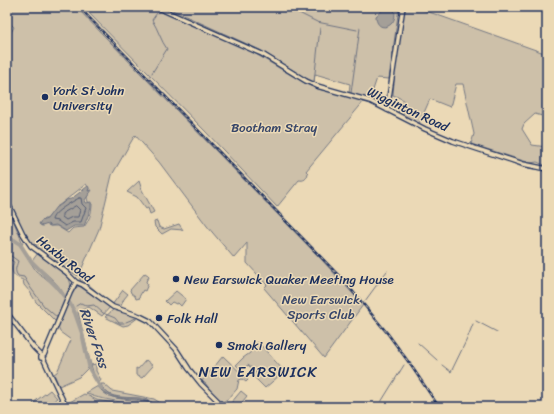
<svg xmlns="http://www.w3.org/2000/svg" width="554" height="414" font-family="Sriracha,sans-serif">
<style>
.green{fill:#cdc0a9;stroke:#747884;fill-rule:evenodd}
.water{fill:#a49f98;stroke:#6d7281}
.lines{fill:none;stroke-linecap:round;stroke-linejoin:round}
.shore{stroke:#525c75;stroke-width:1}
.stream{stroke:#6d7281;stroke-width:1}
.river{stroke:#a49f98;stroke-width:4}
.secondary-casing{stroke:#1b2f5e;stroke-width:6}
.secondary{stroke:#ebd9b6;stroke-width:3.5}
.rail-casing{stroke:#1b2f5e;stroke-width:2.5}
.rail{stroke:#ebd9b6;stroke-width:1;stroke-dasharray:3;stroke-linecap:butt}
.poi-dot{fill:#1b2f5e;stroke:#ebd9b6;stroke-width:1.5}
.labels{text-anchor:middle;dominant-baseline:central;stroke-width:3;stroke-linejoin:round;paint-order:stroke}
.poi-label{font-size:13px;fill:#1b2f5e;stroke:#ebd9b6;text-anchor:start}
.street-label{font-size:13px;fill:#1b2f5e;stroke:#ebd9b6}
.park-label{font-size:13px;fill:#364569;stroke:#ebd9b6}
.water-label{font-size:14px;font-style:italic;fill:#36456a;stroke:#ebd9b6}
.quarter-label{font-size:15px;letter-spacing:1px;fill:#1b2f5e;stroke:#ebd9b6}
</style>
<rect width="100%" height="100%" fill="#ebd9b6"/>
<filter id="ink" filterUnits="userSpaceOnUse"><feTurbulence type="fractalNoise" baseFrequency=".025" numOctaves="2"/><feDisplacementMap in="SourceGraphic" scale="8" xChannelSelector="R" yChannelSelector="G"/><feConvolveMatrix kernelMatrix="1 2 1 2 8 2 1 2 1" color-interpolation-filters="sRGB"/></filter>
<g filter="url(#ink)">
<path class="green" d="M7,7H76L321,259L363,305L324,358L264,288L267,285L247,263V243L234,258L207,226L159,162L135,135L112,175L99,229L82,268L80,277L112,305L123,290L128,294L124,299L120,308C105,302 92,291 80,280V277L69,271L37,248L36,244L33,245L23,230L7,196V40L14,27L7,21ZM86,184L89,188L87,198L88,202L92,204C92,213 89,220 84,227L73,228L68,233L57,226H50L45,224L42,226L39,224L44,219H47L57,207Z
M83,7H152L249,50L306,84L315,88L364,101L306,171L308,173C307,179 304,181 299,180L277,207L205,131Z
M166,7H399L389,79L377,78L370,99L349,93L350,84L315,74L314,83L260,50Z
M404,7H415L547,54V89H545L542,116L535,114L524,124L522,129L532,145L547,147V166L537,162L530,163L471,144L474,134L463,84H456L450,107L430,99L419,124L398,113L404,100L393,95L395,68Z
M139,181L142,190L154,212L150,214L148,208L146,209L137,197L127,192Z
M7,205L23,244H22L16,240L7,241Z
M157,221L159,227L164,229L179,224L183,230L171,229L162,234L155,227L154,222Z
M14,241L19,244L36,271L53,284L65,299L56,322L36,302L30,292L24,285L23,280C14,277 9,272 14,262L7,258V244Z
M38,253L69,278L71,285L65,298C63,286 41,270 32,261Z
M145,273L148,275L149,278L147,279L146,282L148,284L145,291L143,290L139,297L140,298L136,299L135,296L131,293L130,290Z
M79,286L110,307L102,316L89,307L78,312L91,365L96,364V371L101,380L99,383L94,375L91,365L79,377L59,386L54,374L57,372L71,340L60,332L58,327L74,289Z
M176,291L186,299L181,306L178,303L176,304L172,302L169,305L165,301Z
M114,309L139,317L128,325L123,326L105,317Z
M258,342L283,370L280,375L265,388L253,376L256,372L248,365L242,370L236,365L243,358L250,353Z
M223,356L248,380L246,382L242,379L239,380L237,389L229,398L223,402H221L211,392L206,384L202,381L208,372H210Z
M146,360L153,366L142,378L136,375V368L138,369Z
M101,384H104L112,391L154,399L159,402L163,407H156C145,389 107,407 101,384Z
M98,386C110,405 135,396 153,404L155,407C142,407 132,404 120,402C108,399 97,399 86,393Z
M50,390L57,398L46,407H36L33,403Z
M241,391L247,396L238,407H228L227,406L228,404L231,403Z
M84,394L97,400L137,407H69L68,403Z"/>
<path class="water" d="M386,7L394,9C400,27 376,35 376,16Z
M88,186L89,188L88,191L92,190L85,200L86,203L91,202V208L84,226H74L66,231L56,225L50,226L48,224L42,226L39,224L41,221L47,219L56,207L62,204L66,200L71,199Z
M100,385C103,388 105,391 109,394C123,403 146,391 156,407C153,405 150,402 146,401C129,396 110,404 98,386Z"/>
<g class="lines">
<path class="shore" d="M79,198H81L82,204L86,208L81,222H73L65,226L58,221L52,220C53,212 72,202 79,198Z
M76,206L80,210L78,217H72L66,220L62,217V214Z"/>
<path class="stream" d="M287,7L317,22L357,30
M152,73L167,49C161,41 158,29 152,20L157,13
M149,76H150
M314,82L320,28
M351,93L360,28
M432,130L443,135
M510,162L522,167L545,171
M7,253L18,261C16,268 14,270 18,276L24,277L30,287L44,306L58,318
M365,301L387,271
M76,306L81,303L87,306L94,305L103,313L115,318L119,323H124
M476,321L497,332
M126,322L136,318
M418,343L437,360
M442,365L451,372L467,339L473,324
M341,403L350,407H361
M378,407L404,365"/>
<path class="river" d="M7,241L14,240L20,244L31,261L57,287L70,304L75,313L82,333L90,370L101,388"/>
<g class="secondary-casing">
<path id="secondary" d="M156,7L262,54L306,81L317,86L370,101L425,129L453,141L523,164L547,169
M387,110L403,7
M7,201L23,234L31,246L66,272L76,282L83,285L113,307L140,316L150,321L176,349L189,369L201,384L224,407
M7,313L34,348L41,355V358H43L66,407
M44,355L70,293L76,282"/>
</g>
<use href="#secondary" class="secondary"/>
<g class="rail-casing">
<path id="rail" d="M79,7L345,282L388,334L410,364L439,407"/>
</g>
<use href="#rail" class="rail"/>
</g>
</g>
<g class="poi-dot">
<circle cx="45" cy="97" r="4"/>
<circle cx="176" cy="279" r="4"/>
<circle cx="159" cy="318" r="4"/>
<circle cx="219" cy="345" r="4"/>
</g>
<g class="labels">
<g class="poi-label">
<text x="53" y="90">York St John<tspan x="53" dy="15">University</tspan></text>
<text x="184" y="279">New Earswick Quaker Meeting House</text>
<text x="167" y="318">Folk Hall</text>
<text x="227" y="345">Smoki Gallery</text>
</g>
<g class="street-label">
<text transform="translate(408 109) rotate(25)">Wigginton Road</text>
<text transform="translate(65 259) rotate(38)">Haxby Road</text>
</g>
<g class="park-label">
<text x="274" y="127">Bootham Stray</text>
<text x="321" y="299">New Earswick<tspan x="321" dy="15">Sports Club</tspan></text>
</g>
<g class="water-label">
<text transform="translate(94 338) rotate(71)">River Foss</text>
</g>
<g class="quarter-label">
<text x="258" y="372">NEW EARSWICK</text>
</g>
</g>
<rect width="554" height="414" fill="none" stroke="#ebd9b6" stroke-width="24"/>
<rect x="12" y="12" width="530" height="390" fill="none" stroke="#1b2f5e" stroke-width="1.5" filter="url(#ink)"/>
</svg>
